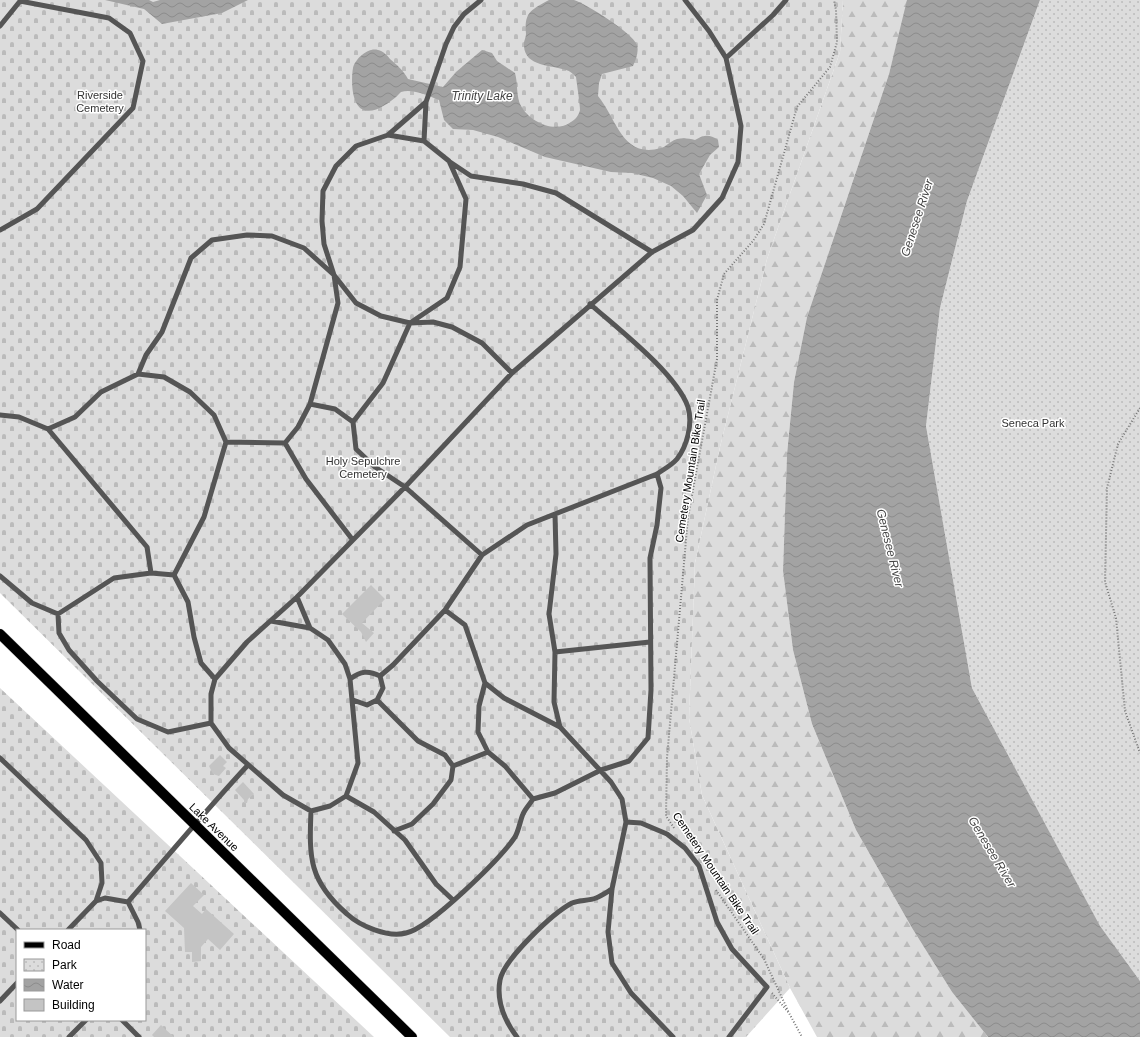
<svg xmlns="http://www.w3.org/2000/svg" width="1140" height="1037" font-family="Arial,sans-serif">
<style>
.forest{fill:url(#forest-firs)}
.cemetery{fill:url(#cemetery-stones);fill-rule:evenodd}
.park{fill:url(#park-dots)}
.water{fill:url(#water-waves)}
.building{fill:#c4c4c4}
.lines{fill:none;stroke-linecap:round;stroke-linejoin:round}
.primary-casing{stroke:#dbdbdb;stroke-width:11}
.path{stroke:#777;stroke-width:2;stroke-dasharray:1 2;stroke-linecap:butt}
.service{stroke:#555;stroke-width:5}
.primary{stroke:#000;stroke-width:10}
.labels{text-anchor:middle;dominant-baseline:central;stroke-width:3;stroke-linejoin:round;paint-order:stroke}
.park-label{font-size:11px;fill:#333;stroke:#fff}
.street-label{font-size:11px;fill:#000;stroke:#fff}
.water-label{font-size:12px;font-style:italic;fill:#444;stroke:#fff}
</style>
<defs>
<pattern id="forest-firs" width="22" height="20" patternUnits="userSpaceOnUse"><rect width="22" height="20" fill="#dcdcdc"/><path d="M5 1l3.5 6h-7zM16 11l3.5 6h-7z" fill="#bbb"/></pattern>
<pattern id="cemetery-stones" width="16" height="16" patternUnits="userSpaceOnUse"><rect width="16" height="16" fill="#dcdcdc"/><path d="M2 7V4a2 2 0 0 1 4 0v3zM10 15v-3a2 2 0 0 1 4 0v3z" fill="#bbb"/></pattern>
<pattern id="park-dots" width="8" height="8" patternUnits="userSpaceOnUse"><rect width="8" height="8" fill="#dcdcdc"/><path d="M2 2h.1M6 6h.1" fill="none" stroke="#bbb" stroke-width="1.8" stroke-linecap="round"/></pattern>
<pattern id="water-waves" width="16" height="10" patternUnits="userSpaceOnUse"><rect width="16" height="10" fill="#a3a3a3"/><path d="M0 5q4-4 8 0t8 0" fill="none" stroke="#8b8b8b"/></pattern>
</defs>
<rect width="100%" height="100%" fill="#fff"/>
<path class="forest" d="M843,0H908L889,74L807,317L794,382L787,454L783,571L793,650L812,724L856,830L912,928L952,992L988,1037H817L790,988L702,795L689,718L695,563L720,447L767,259L840,52Z"/>
<path class="cemetery" d="M0,0H843L840,52L767,259L720,447L695,563L689,718L702,795L790,988L746,1037H450L0,593Z
M0,688L374,1037H0ZM17,930H145V1020H17Z"/>
<path class="park" d="M1040,0H1140V981L1100,927L972,688L926,426L940,308L967,201Z"/>
<path class="water" d="M105,0H149L153,2L160,0H248L222,13L162,24L144,9Z
M549,0C557,0 567,0 574,0C586,4 633,33 637,45C639,52 636,59 633,66L602,74L599,83L598,96C617,119 622,159 661,148C665,147 667,144 671,142C678,137 687,138 695,140C704,135 709,134 718,140L719,147L710,155L699,174L707,195L697,213L683,196L671,186L653,178L632,173L611,172L545,157L498,137L473,130L453,129L444,120L439,100C429,96 412,88 401,92C400,93 397,96 396,97C389,103 374,114 364,110C351,106 351,79 353,68C355,59 368,47 378,50C383,51 387,55 390,59C397,65 403,70 408,79L443,87L456,72L482,50L492,53L497,61L515,73C518,83 516,97 521,106C530,122 555,134 571,122C575,120 579,115 580,110C580,104 577,85 576,77C573,74 570,71 566,70C552,65 525,67 524,46C523,42 526,38 526,34C524,12 531,10 549,0Z
M907,0H1040L967,201L940,308L926,426L972,688L1100,926L1140,981V1037H988L952,992L912,928L856,830L812,724L793,650L783,571L787,454L794,382L807,317L889,74Z"/>
<path class="building" d="M371,585L385,599L362,623L374,633L366,642L361,632L342,614Z
M220,755L227,762L223,766L226,768L219,776L213,774L209,766Z
M243,782L254,794L248,799L247,803H244V800L235,790Z
M191,883L204,895L193,906L202,914L206,909L234,934L220,950L208,939L201,947V961L192,962V952H185L184,928L165,911Z
M161,1025L164,1028L174,1037H154L152,1035Z"/>
<g class="lines">
<g class="primary-casing">
<path id="primary" d="M0,634L412,1037"/>
</g>
<path class="path" d="M1140,408L1118,444L1107,488L1105,582L1116,618L1125,711L1140,753
M674,828L666,816L667,758L688,517L717,359V300L724,274L753,241L764,224L797,107L830,67L837,42L836,10L834,0
M716,890L764,959L789,1013
M772,993L789,1013L802,1037"/>
<path class="service" d="M0,26L21,0
M726,58L773,15L786,0
M388,135L426,102
M424,141L426,102L446,44L454,27L464,14L481,0
M450,162L471,176L523,184L556,193L652,252
M0,230L37,209L133,108L143,61L130,33L109,18L20,1
M138,374L146,355L162,332L191,258L212,240L247,235L272,236L304,248L334,275L356,303L381,316L410,323L433,322L452,327L482,343L512,373
M310,404L335,409L353,422
M0,415L19,417L48,429L75,417L101,392L138,374L164,377L190,392L214,415L226,442L285,443L298,427L310,404L338,303L334,275L324,244L322,221L323,191L336,166L356,146L388,135L424,141L449,161L466,199L460,267L447,298L410,323L383,383L353,422L356,449L375,467L405,487L482,555
M48,429L147,547L151,573
M285,443L306,479L352,539
M555,514L556,554L549,614L555,652L554,702L560,727L611,782L622,799L626,822L612,889L608,932L612,963L631,993L673,1037
M174,575L204,517L226,442
M0,576L32,603L58,614L114,578L151,573L174,575L188,602L194,637L201,663L215,679
M445,610L465,625L485,683L479,706L478,732L488,752L505,766L533,799
M58,614L59,633L69,650L97,681L137,719L168,732L211,723
M271,621L310,628L328,640L345,664L350,679L358,763L346,796L330,806L311,811L283,795L229,748L211,723V694L215,679L247,642L297,597
M310,628L297,597L405,487L512,373L652,252L693,230L722,198L738,162L741,126L726,58L709,31L685,0
M555,652L650,642
M380,676L393,665L445,610L482,555L527,525L657,474C664,469 672,465 677,459C687,446 693,424 688,407C676,373 617,328 590,304
M350,679C361,671 368,670 380,676L383,688L377,700L367,705L353,700
M485,683L504,698L560,727
M377,700L418,741L445,755L453,766L451,780L433,804L412,824L394,831
M0,758L86,840L101,863L102,883L96,901L68,930
M453,766L488,752
M346,796L374,812L405,840L436,884L453,900
M311,811C309,858 309,881 347,914C360,926 388,938 406,933C430,928 500,859 515,837C519,830 520,821 523,814C525,809 530,804 533,799L555,793L601,770L629,761L648,738L651,690L650,558L657,525L661,488L657,474
M626,822L641,823L667,834L685,848L699,866L717,922L732,949L767,987L729,1037
M96,901L105,898L128,902L138,922L140,930
M128,902C168,856 207,809 248,765
M0,913L18,930
M0,1001L17,983
M122,1020L139,1037
M69,1037L86,1020
M517,1037C504,1020 496,1002 500,980C504,959 553,913 572,903C579,900 589,901 596,898C601,896 607,892 612,889"/>
<use href="#primary" class="primary"/>
</g>
<g class="labels">
<g class="park-label">
<text x="100" y="95">Riverside<tspan x="100" dy="13">Cemetery</tspan></text>
<text x="1033" y="423">Seneca Park</text>
<text x="363" y="461">Holy Sepulchre<tspan x="363" dy="13">Cemetery</tspan></text>
</g>
<g class="street-label">
<text transform="translate(690 471) rotate(-81)">Cemetery Mountain Bike Trail</text>
<text transform="translate(214 827) rotate(44)">Lake Avenue</text>
<text transform="translate(716 873) rotate(56)">Cemetery Mountain Bike Trail</text>
</g>
<g class="water-label">
<text x="482" y="96">Trinity Lake</text>
<text transform="translate(917 218) rotate(-72)">Genesee River</text>
<text transform="translate(890 548) rotate(76)">Genesee River</text>
<text transform="translate(992 852) rotate(59)">Genesee River</text>
</g>
</g>
<rect x="16" y="929" width="130" height="92" fill="#ffffff" stroke="#999999"/>
<rect x="24" y="942" width="20" height="6" fill="#000000" stroke="#999999"/>
<text x="52" y="949" font-size="12" fill="#000000">Road</text>
<rect x="24" y="959" width="20" height="12" fill="url(#park-dots)" stroke="#999999"/>
<text x="52" y="969" font-size="12" fill="#000000">Park</text>
<rect x="24" y="979" width="20" height="12" fill="url(#water-waves)" stroke="#999999"/>
<text x="52" y="989" font-size="12" fill="#000000">Water</text>
<rect x="24" y="999" width="20" height="12" fill="#c4c4c4" stroke="#999999"/>
<text x="52" y="1009" font-size="12" fill="#000000">Building</text>
</svg>
